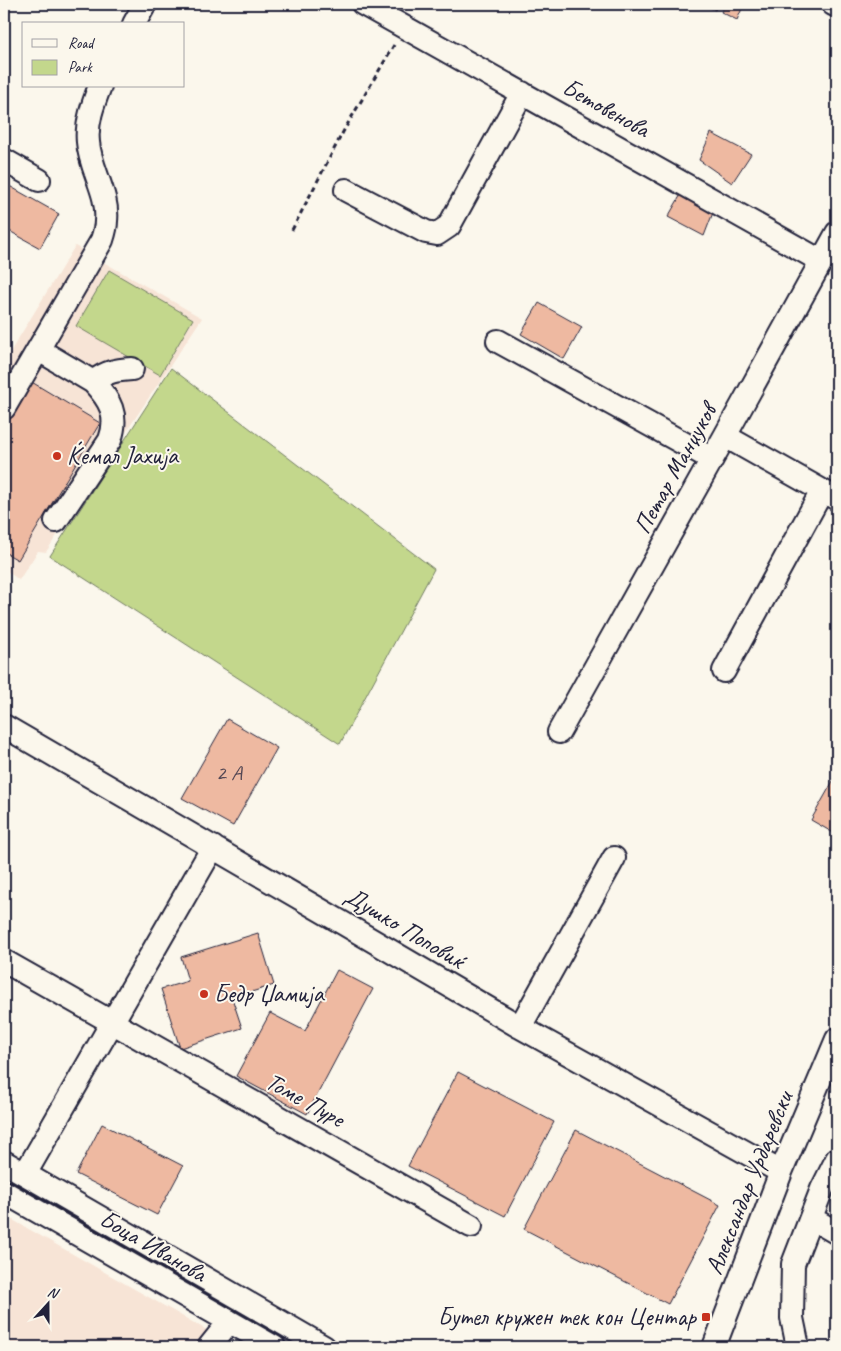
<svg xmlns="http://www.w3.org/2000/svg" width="841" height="1351" font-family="Caveat,sans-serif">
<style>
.built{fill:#f7e4d6}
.green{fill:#c3d78c;stroke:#727c64}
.building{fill:#eeb9a1;stroke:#22223b}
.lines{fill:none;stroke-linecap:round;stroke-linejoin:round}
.minor-casing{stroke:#22223b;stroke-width:26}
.path{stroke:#22223b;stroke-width:3;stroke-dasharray:5 4;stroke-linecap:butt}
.minor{stroke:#fbf7ec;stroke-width:22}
.poi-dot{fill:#c8321e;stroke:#fbf7ec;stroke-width:2}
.labels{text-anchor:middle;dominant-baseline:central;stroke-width:4;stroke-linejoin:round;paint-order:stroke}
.number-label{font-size:22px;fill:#554854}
.street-label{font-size:25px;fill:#22223b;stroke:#fbf7ec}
.poi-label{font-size:25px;fill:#22223b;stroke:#fbf7ec;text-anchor:start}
</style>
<rect width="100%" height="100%" fill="#fbf7ec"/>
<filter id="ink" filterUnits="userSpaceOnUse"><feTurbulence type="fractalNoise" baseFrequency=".02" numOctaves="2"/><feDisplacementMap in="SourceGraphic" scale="10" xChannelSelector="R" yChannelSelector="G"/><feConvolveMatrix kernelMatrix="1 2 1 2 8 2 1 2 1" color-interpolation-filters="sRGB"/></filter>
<g filter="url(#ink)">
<path class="built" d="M75,246L202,318L46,552L38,551L19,580L4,569V362Z
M4,1215L233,1345L238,1347H4Z"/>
<path class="green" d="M109,270L193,319L160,375L76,326Z
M171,368L434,569L340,744L50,556Z"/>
<path class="building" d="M704,4H719L715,10Z
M725,4H744L737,20L721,12Z
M711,133L751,154L732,183L699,160Z
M4,183L59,214L40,248L4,228Z
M683,191L714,210L704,236L668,217Z
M539,303L582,327L564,359L521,334Z
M30,381L100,423L18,560L4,552V425Z
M227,719L277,748L233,826L182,798Z
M837,774V835L811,820Z
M258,933L274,985L232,998L242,1028L180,1048L161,989L188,981L181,957Z
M337,970L373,989L307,1114L236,1076L270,1013L305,1031Z
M458,1072L554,1122L505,1216L408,1166Z
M102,1124L183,1166L157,1215L76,1174Z
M576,1130L720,1205L668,1304L524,1229Z"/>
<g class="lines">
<g class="minor-casing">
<path id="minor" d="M363,4L821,261
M833,4L837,6
M134,24L145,4
M4,160L39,180
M346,190L426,232L437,234L449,226L522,93
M498,341L712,459
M39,350L93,382C107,371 116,370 132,369
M4,408L102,240C104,234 106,227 106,221C109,194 90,169 88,142C86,123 93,104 100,86
M725,436L837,499
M56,521L110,440C119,415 110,400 93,382
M724,671L822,491
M4,726L341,922L520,1027L781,1172
M559,732L725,436L837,233
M4,961L471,1226
M520,1027L614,858
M4,1162L324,1347
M25,1174L213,847
M4,1192L274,1347
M811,1218L837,1233
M209,1347L229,1322
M714,1347L781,1172L837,1039
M798,1347L792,1318L793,1264L822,1189L837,1159"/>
</g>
<path class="path" d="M292,230L343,132L394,45"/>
<use href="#minor" class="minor"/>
</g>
</g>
<g class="poi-dot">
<circle cx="57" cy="456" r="5"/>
<circle cx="204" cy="994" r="5"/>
<rect x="701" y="1312" width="10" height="10" rx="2.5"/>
</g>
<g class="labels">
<g class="number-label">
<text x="229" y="773">2 А</text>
</g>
<g class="street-label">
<text transform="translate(606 108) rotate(29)">Бетовенова</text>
<text transform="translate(675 469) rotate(-61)">Петар Манџуков</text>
<text transform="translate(405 928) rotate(31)">Душко Поповиќ</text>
<text transform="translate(305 1100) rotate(29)">Томе Пуре</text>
<text transform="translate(749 1183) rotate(-68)">Александар Урдаревски</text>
<text transform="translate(153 1246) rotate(30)">Боца Иванова</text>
</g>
<g class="poi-label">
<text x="67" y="456">Ќемал Јахија</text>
<text x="214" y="994">Бедр Џамија</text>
<text x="696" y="1317" text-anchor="end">Бутел кружен тек кон Центар</text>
</g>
</g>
<rect width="841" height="1351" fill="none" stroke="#fbf7ec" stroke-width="20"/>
<rect x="10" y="10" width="821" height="1331" fill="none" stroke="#22223b" stroke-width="2" filter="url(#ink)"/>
<rect x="22" y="22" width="162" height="65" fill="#fbf7ec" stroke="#a4a2a5"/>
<rect x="32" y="39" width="25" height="8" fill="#fbf7ec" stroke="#a4a2a5"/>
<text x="68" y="48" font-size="15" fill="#22223b">Road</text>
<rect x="32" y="60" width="25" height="15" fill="#c3d78c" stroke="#a4a2a5"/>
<text x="68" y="72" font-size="15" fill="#22223b">Park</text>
<g transform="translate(48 1304) rotate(21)" stroke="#fbf7ec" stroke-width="4" paint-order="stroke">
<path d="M0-4L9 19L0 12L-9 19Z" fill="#22223b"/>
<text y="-8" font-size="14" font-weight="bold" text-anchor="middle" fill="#22223b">N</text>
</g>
</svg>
